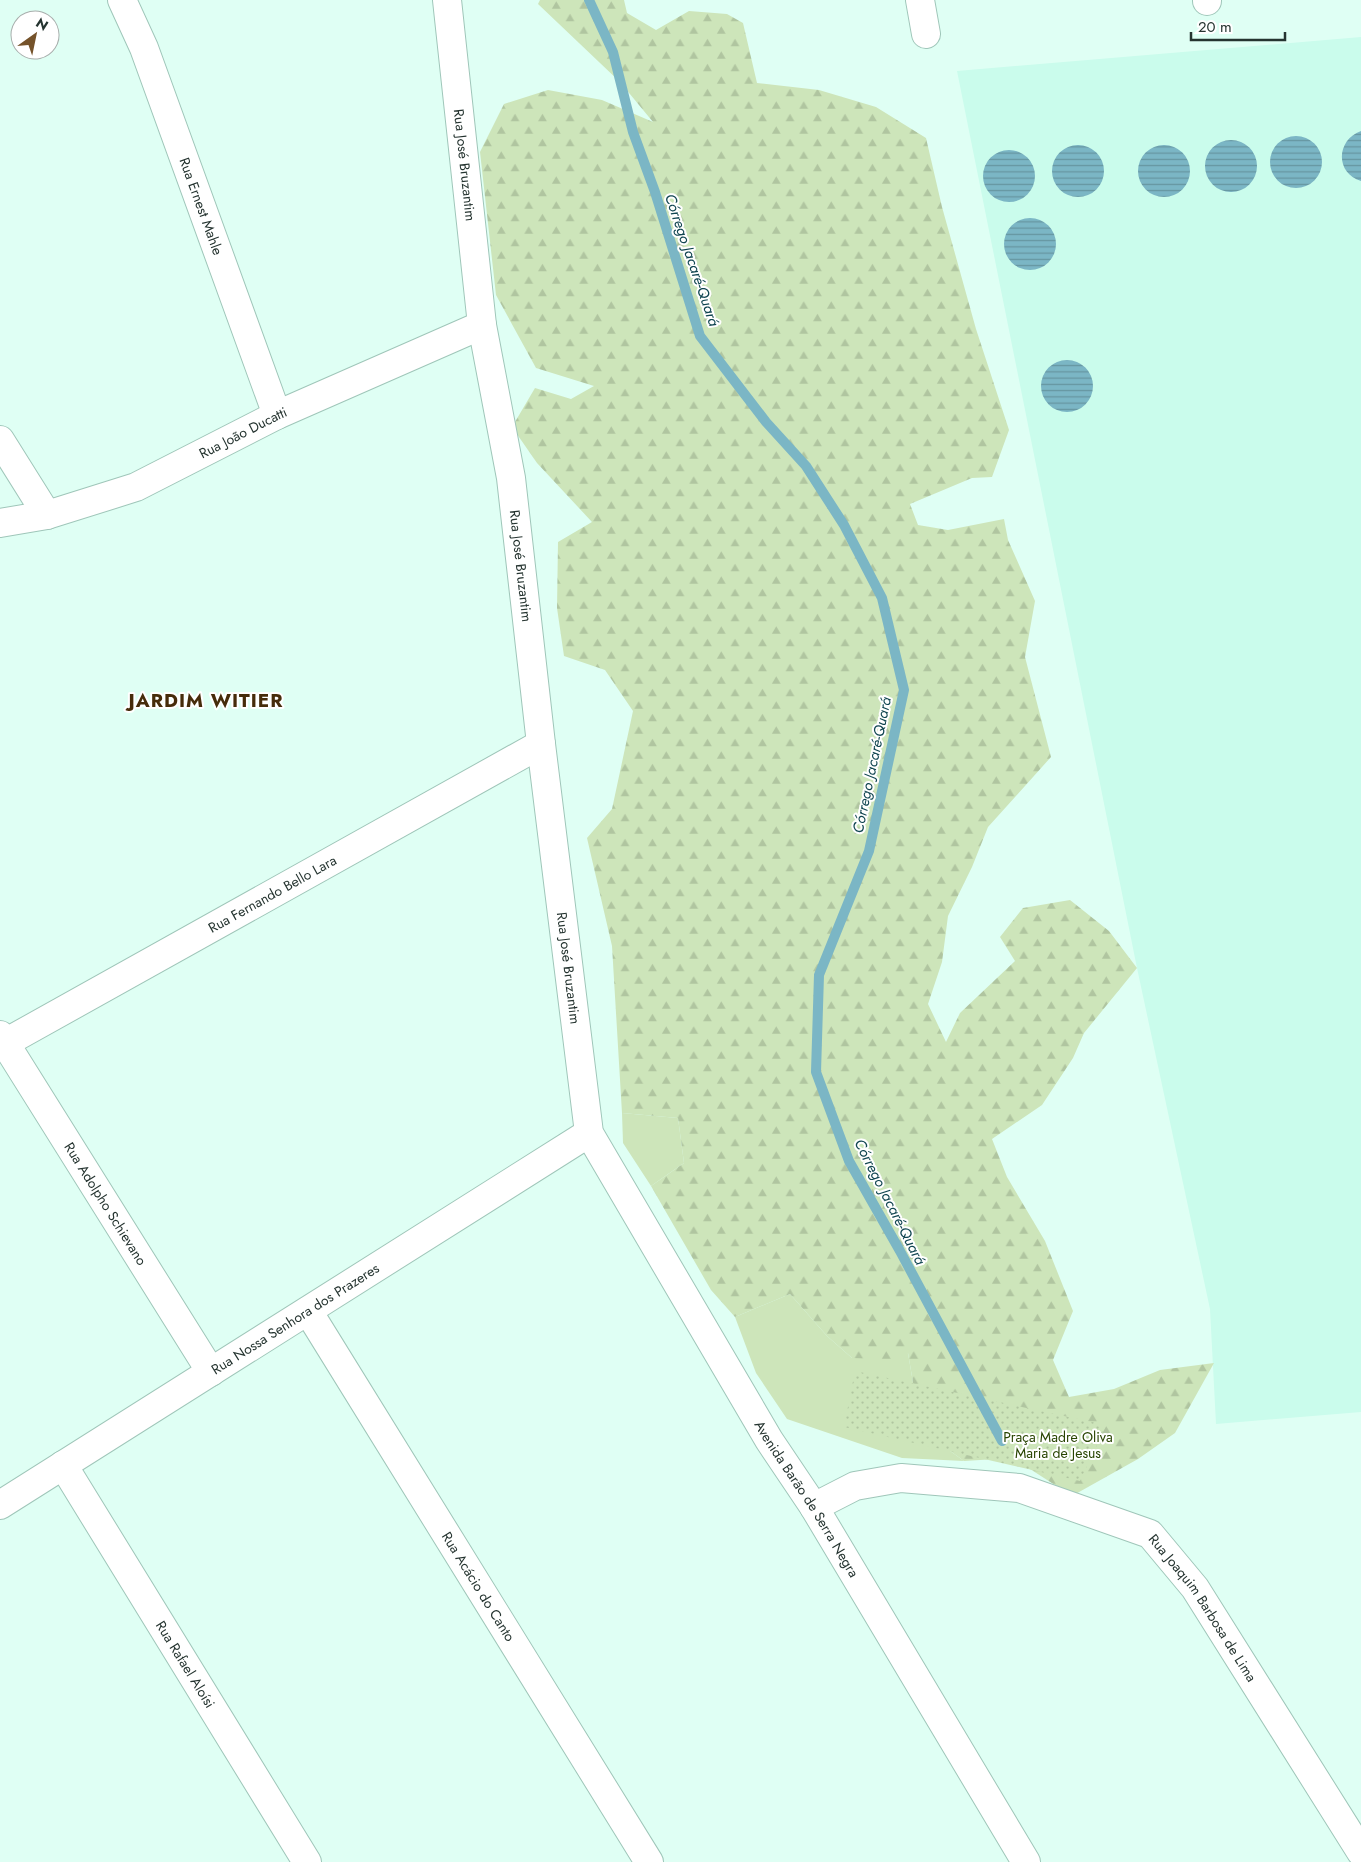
<svg xmlns="http://www.w3.org/2000/svg" width="1361" height="1862" font-family="Jost,sans-serif">
<style>
.built{fill:#cafcec}
.grass{fill:#cde5ba}
.forest{fill:url(#forest-firs)}
.park{fill:url(#park-dots)}
.water{fill:url(#water-rules)}
.lines{fill:none;stroke-linecap:round;stroke-linejoin:round}
.stream{stroke:#7bb6c5;stroke-width:10}
.minor-casing{stroke:#9fc6b9;stroke-width:30}
.minor{stroke:#fff;stroke-width:28}
.labels{text-anchor:middle;dominant-baseline:central;stroke-width:4;stroke-linejoin:round;paint-order:stroke}
.street-label{font-size:14px;fill:#253430;stroke:#fff}
.park-label{font-size:14px;fill:#284402;stroke:#fff}
.water-label{font-size:15px;font-style:italic;fill:#114651;stroke:#fff}
.district-label{font-size:19px;font-weight:bold;letter-spacing:1px;fill:#462c0b;stroke:#fff}
</style>
<defs>
<pattern id="forest-firs" width="22" height="20" patternUnits="userSpaceOnUse" patternTransform="scale(1.25)"><rect width="22" height="20" fill="#cde5ba"/><path d="M5 1l3.5 6h-7zM16 11l3.5 6h-7z" fill="#b0c5a0"/></pattern>
<pattern id="park-dots" width="8" height="8" patternUnits="userSpaceOnUse" patternTransform="scale(1.25)"><rect width="8" height="8" fill="#cde5ba"/><path d="M2 2h.1M6 6h.1" fill="none" stroke="#b0c5a0" stroke-width="1.8" stroke-linecap="round"/></pattern>
<pattern id="water-rules" width="6" height="5" patternUnits="userSpaceOnUse" patternTransform="scale(1.25)"><rect width="6" height="5" fill="#7bb6c5"/><path d="M0 2.5h6" fill="none" stroke="#6595a0"/></pattern>
</defs>
<rect width="100%" height="100%" fill="#dffff4"/>
<path class="built" d="M1361,37V1412L1216,1424L1210,1309L1137,968L957,71Z"/>
<path class="grass" d="M622,1113L678,1118L684,1163L651,1186L623,1143Z
M790,1294L827,1336L852,1358L908,1353L921,1430L964,1461L902,1458L787,1419L756,1373L735,1317Z"/>
<path class="forest" d="M540,0H624L627,13L656,30L689,11L727,14L743,23L757,83L819,90L876,107L926,138L942,207L976,329L1009,430L992,477L972,478L910,504L918,525L948,530L1004,519L1008,540L1035,601L1025,657L1051,757L988,827L972,867L948,916L942,962L928,1004L946,1042L960,1013L1015,961L1000,937L1023,908L1070,900L1109,931L1137,968L1084,1033L1073,1058L1042,1105L992,1139L1007,1177L1045,1241L1073,1311L1053,1360L1069,1397L1114,1389L1160,1370L1214,1363L1175,1433L1138,1459L1072,1496L1013,1458L964,1461L921,1430L908,1353L900,1360L852,1358L827,1336L790,1294L735,1317L711,1290L651,1186L684,1163L678,1118L622,1113L612,946L587,838L612,809L633,711L605,670L564,656L557,608L558,542L592,522L537,463L512,427L535,388L571,399L594,386L536,368L496,295L480,152L504,104L548,90L602,100L653,122L620,82L538,4Z"/>
<path class="park" d="M855,1371L1106,1425L1080,1481L844,1427Z"/>
<path class="water" d="M1361,131V181C1335,173 1336,140 1361,131Z
M1270 162a26 26 0 1 1 52 0a26 26 0 1 1-52 0Z
M1205 166a26 26 0 1 1 52 0a26 26 0 1 1-52 0Z
M1052 171a26 26 0 1 1 52 0a26 26 0 1 1-52 0Z
M1138 171a26 26 0 1 1 52 0a26 26 0 1 1-52 0Z
M983 176a26 26 0 1 1 52 0a26 26 0 1 1-52 0Z
M1004 244a26 26 0 1 1 52 0a26 26 0 1 1-52 0Z
M1041 386a26 26 0 1 1 52 0a26 26 0 1 1-52 0Z"/>
<g class="lines">
<path class="stream" d="M589,0L613,52L633,132L655,192L700,336L766,422L806,466L844,525L882,598L904,690L869,851L819,975L816,1072L849,1161L900,1251L1002,1441"/>
<g class="minor-casing">
<g id="minor">
<path id="s1" d="M122,0L144,48L277,415"/>
<path id="s2" d="M447,0L482,325L511,478L541,744L589,1133L769,1440L814,1507L1026,1862"/>
<path d="M920,0L926,34"/>
<path d="M1207,0V1"/>
<path d="M0,440L47,515"/>
<path id="s3" d="M0,523L47,515L136,487L277,415L482,325"/>
<path id="s4" d="M0,1035L211,1372"/>
<path id="s5" d="M5,1043L541,744"/>
<path id="s6" d="M308,1311L649,1862"/>
<path id="s7" d="M63,1465L307,1862"/>
<path id="s8" d="M0,1505L589,1133"/>
<path id="s9" d="M814,1507L855,1486L901,1478L1019,1488L1150,1534L1195,1588L1361,1852"/>
</g>
</g>
<use href="#minor" class="minor"/>
</g>
<g class="labels">
<g class="street-label">
<text stroke="none"><textPath href="#s2" startOffset="166">Rua José Bruzantim</textPath></text>
<text stroke="none"><textPath href="#s1" startOffset="221">Rua Ernest Mahle</textPath></text>
<text stroke="none"><textPath href="#s3" startOffset="261">Rua João Ducatti</textPath></text>
<text stroke="none"><textPath href="#s2" startOffset="571">Rua José Bruzantim</textPath></text>
<text stroke="none"><textPath href="#s5" startOffset="306">Rua Fernando Bello Lara</textPath></text>
<text stroke="none"><textPath href="#s2" startOffset="976">Rua José Bruzantim</textPath></text>
<text stroke="none"><textPath href="#s4" startOffset="199">Rua Adolpho Schievano</textPath></text>
<text stroke="none"><textPath href="#s8" startOffset="349">Rua Nossa Senhora dos Prazeres</textPath></text>
<text stroke="none"><textPath href="#s2" startOffset="1568">Avenida Barão de Serra Negra</textPath></text>
<text stroke="none"><textPath href="#s6" startOffset="324">Rua Acácio do Canto</textPath></text>
<text stroke="none"><textPath href="#s9" startOffset="441">Rua Joaquim Barbosa de Lima</textPath></text>
<text stroke="none"><textPath href="#s7" startOffset="234">Rua Rafael Aloísi</textPath></text>
</g>
<g class="park-label">
<text x="1058" y="1437">Praça Madre Oliva<tspan x="1058" dy="16">Maria de Jesus</tspan></text>
</g>
<g class="water-label">
<text transform="translate(692 260) rotate(71)">Córrego Jacaré-Quará</text>
<text transform="translate(872 765) rotate(-78)">Córrego Jacaré-Quará</text>
<text transform="translate(890 1202) rotate(63)">Córrego Jacaré-Quará</text>
</g>
<g class="district-label">
<text x="206" y="700">JARDIM WITIER</text>
</g>
</g>
<g transform="translate(35 35) rotate(33)"><circle r="24" fill="#ffffff" stroke="#a8aeac"/>
<path d="M0-4L9 19L0 12L-9 19Z" fill="#74522a"/>
<text y="-8" font-size="14" font-weight="bold" text-anchor="middle" fill="#253430">N</text>
</g>
<path d="M1191 32v8h94v-8" fill="none" stroke="#253430" stroke-width="2.5"/>
<text x="1198" y="32" font-size="15" fill="#253430" stroke="#ffffff" stroke-width="4" paint-order="stroke">20 m</text>
</svg>
